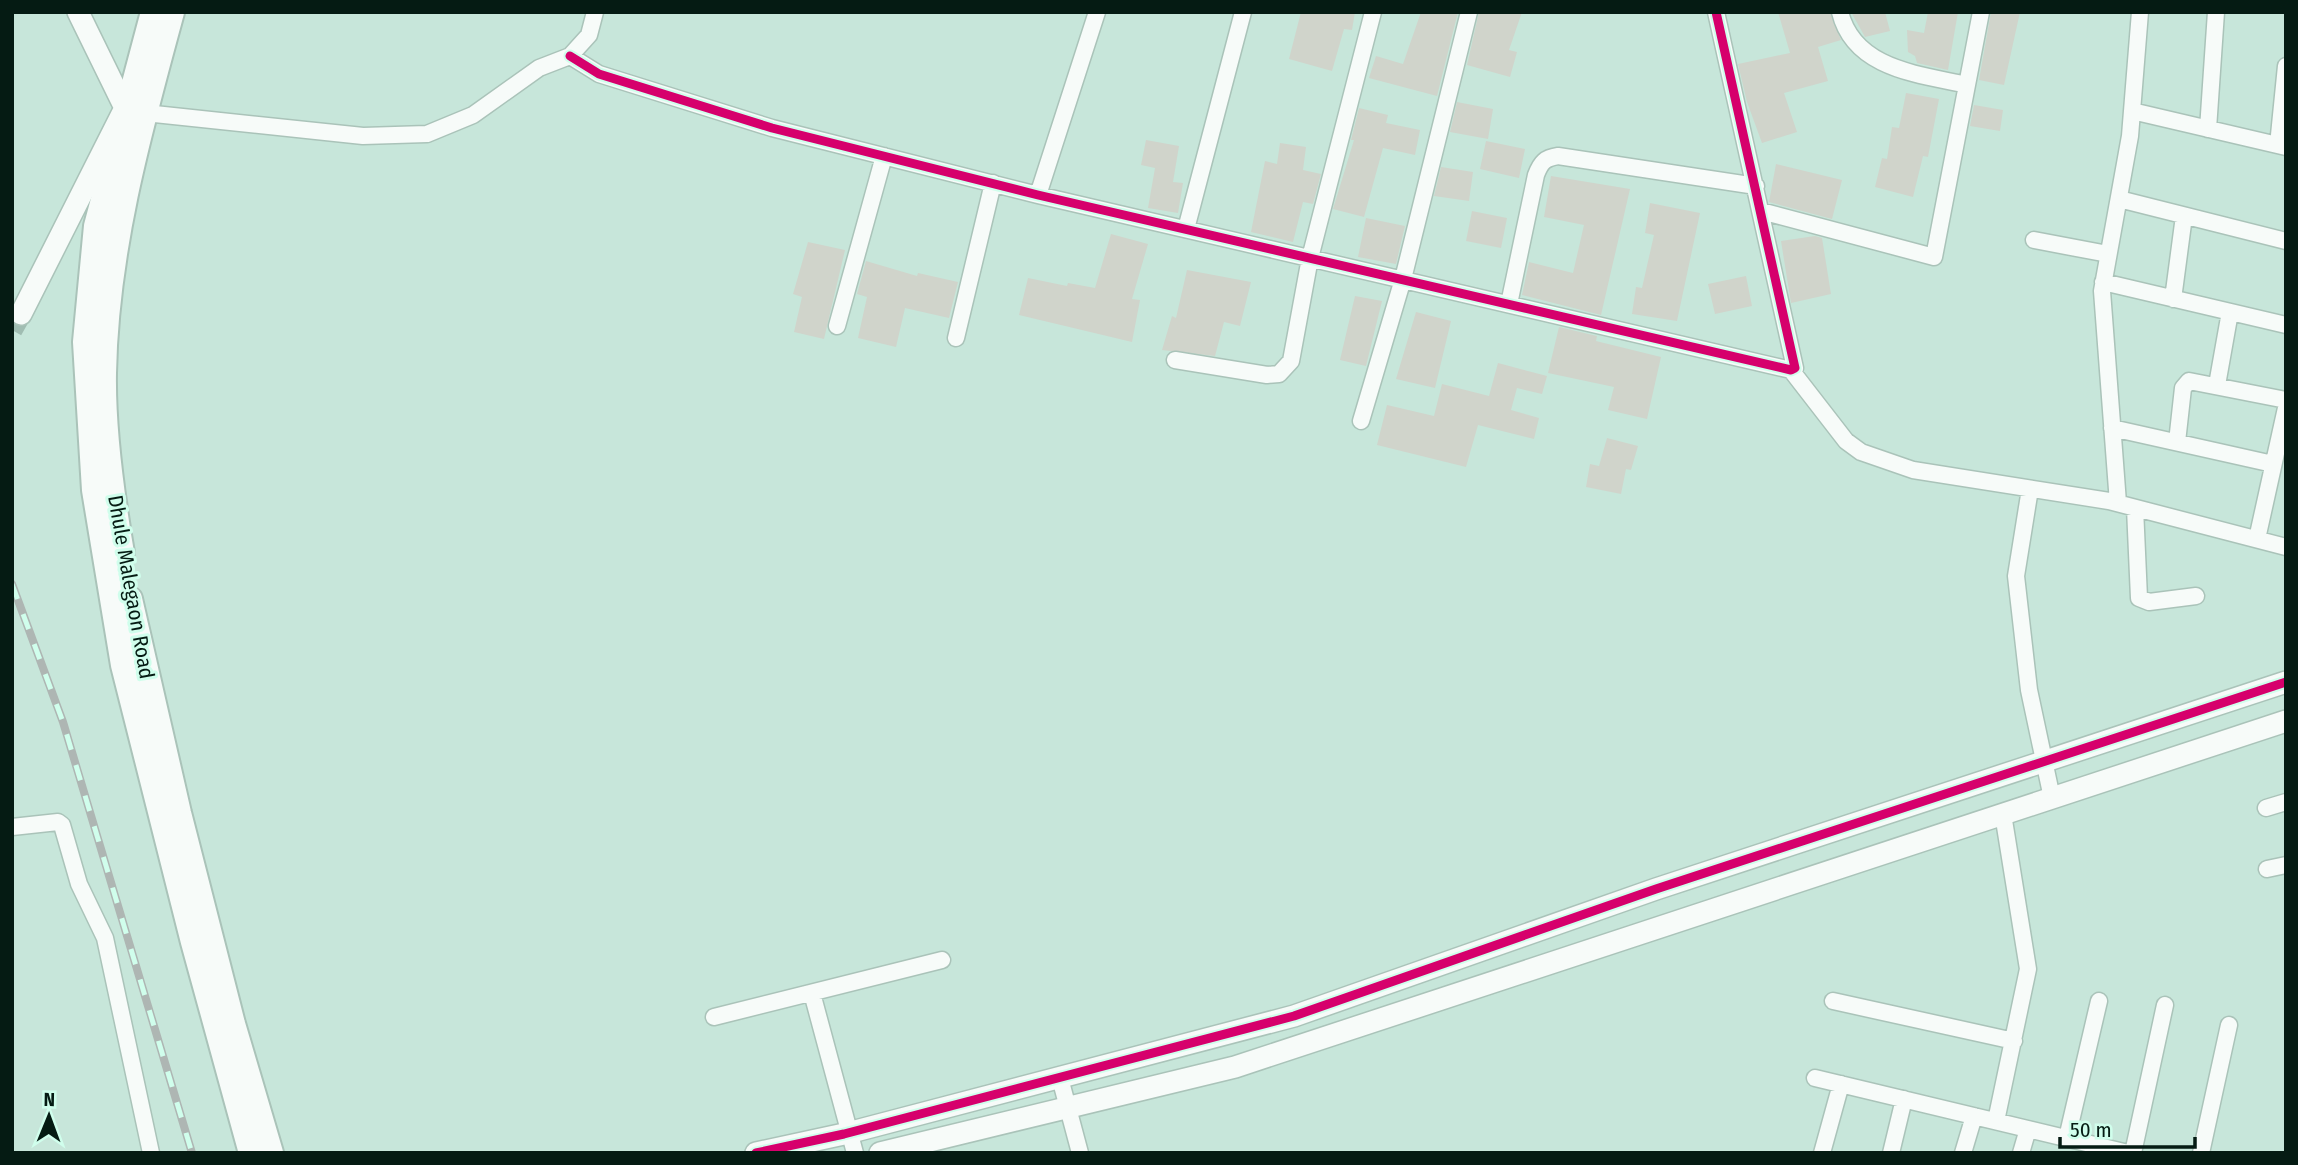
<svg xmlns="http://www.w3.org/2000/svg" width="2298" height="1165" font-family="'Fira Sans Condensed',sans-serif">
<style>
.building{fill:#d0d4cb}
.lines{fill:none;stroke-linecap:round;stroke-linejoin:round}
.secondary-tunnel{stroke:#a0bdb2;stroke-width:21;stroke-dasharray:21 10;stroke-linecap:butt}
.street-casing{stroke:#aac3b9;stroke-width:19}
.secondary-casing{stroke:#aac3b9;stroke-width:24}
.primary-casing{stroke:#aac3b9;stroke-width:28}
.street{stroke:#f7fbf9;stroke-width:16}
.secondary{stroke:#f7fbf9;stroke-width:21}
.primary{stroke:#f7fbf9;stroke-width:24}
.rail-casing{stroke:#aeb6b3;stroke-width:8}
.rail{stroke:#d0feec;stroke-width:5;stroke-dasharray:16;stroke-linecap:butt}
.cycleway-casing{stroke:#d0feec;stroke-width:13}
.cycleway{stroke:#d6006c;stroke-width:9}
.labels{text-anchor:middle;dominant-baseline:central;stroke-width:6;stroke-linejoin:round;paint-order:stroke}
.street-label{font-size:21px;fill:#051b13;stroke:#d0feec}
</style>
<rect width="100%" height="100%" fill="#c7e6da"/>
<path class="building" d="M1301,12H1355L1352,30L1344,29L1332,71L1289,59Z
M1421,12H1458L1437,96L1369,78L1376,56L1403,64Z
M1479,12H1522L1509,50L1517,52L1510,77L1467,65Z
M1778,12H1830L1841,40L1818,47L1828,81L1784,93L1797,132L1762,143L1747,102L1738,64L1790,53Z
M1851,12H1885L1890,31L1865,37Z
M1928,12H1958L1948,70L1917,63L1915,56L1908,52L1907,30L1924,33Z
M1991,12H2020L2004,85L1979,80Z
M1906,93L1939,99L1928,157L1923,156L1913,197L1875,187L1882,158L1887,159L1892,127L1899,128Z
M1457,102L1493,109L1488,139L1450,132Z
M1974,105L2003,110L2000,131L1970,126Z
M1359,108L1388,115L1386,123L1420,130L1415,155L1383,148L1364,217L1333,209L1354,140H1351Z
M1146,140L1179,146L1173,182L1183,183L1178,213L1148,208L1155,168L1141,165Z
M1486,141L1525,149L1519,178L1480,169Z
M1280,143L1306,147L1303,170L1321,174L1313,204L1303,202L1293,242L1251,232L1265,161L1277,164Z
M1776,164L1842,180L1832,219L1769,202Z
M1441,167L1473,172L1469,201L1434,196Z
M1551,176L1630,189L1601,315L1522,295L1529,262L1573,273L1584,225L1544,217Z
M1650,203L1700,213L1677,321L1632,314L1636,287L1642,288L1654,235L1645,233Z
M1472,211L1507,218L1501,248L1466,241Z
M1366,218L1405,226L1396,264L1358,257Z
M1111,234L1148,244L1132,299L1140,300L1132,342L1019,315L1028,278L1067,286L1068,283L1095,288Z
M1815,236L1822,238L1831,294L1791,303L1781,241Z
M808,242L845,250L824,339L794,332L802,297L793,294Z
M866,261L917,276L918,273L958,282L949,318L905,308L896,347L858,338L867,297L857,294Z
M1187,270L1251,282L1240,326L1224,322L1215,356L1162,350L1172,316L1176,318Z
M1746,276L1752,306L1715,314L1708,284Z
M1355,296L1382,301L1366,366L1340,360Z
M1416,312L1451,321L1435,388L1396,379Z
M1559,327L1597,336L1596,341L1604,343L1661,357L1647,419L1608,410L1614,387L1548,373Z
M1498,363L1547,376L1542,394L1517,388L1511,410L1539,418L1534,439L1478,425L1466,467L1377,445L1387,405L1434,416L1442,384L1489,396Z
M1607,438L1638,446L1631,470L1626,469L1621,494L1586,487L1590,464L1599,466Z"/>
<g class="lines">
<path class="secondary-tunnel" d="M12,330L21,314"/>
<g class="street-casing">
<path id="street" d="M1840,12C1854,69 1918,74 1967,85
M570,56L599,74L772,128L1038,195L1791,370L1795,368L1716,12
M2132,111L2286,147
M145,113L363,136L427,134L473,115L539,68L570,56L589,35L595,12
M2208,129L2216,12
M2278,145L2286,66
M1038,195L1097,12
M2119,199L2286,241
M1761,211L1934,257L1981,12
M1186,229L1243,12
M2034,240L2108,254
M2103,282L2286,325
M2173,299L2184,216
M1509,304L1536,175C1541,162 1545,158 1558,156L1756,186
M837,326L884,156
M956,338L993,183
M1175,360L1267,375L1279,374L1291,361L1310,258L1373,12
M1791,370L1846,441L1861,452L1913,470L2109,501L2286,547
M2217,385L2230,312
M1361,421L1403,279L1469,12
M2112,428L2273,464
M2177,442L2183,388L2189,381L2286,400
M2030,489L2016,576L2029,690L2052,798
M2118,503L2102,291L2130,136L2140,12
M2135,508L2139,598L2149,602L2196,596
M2257,539L2286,408
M2266,808L2286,802
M12,827L58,822L62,825L79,884L105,938L151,1153
M2267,869L2286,865
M812,993L855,1153
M1833,1001L2014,1041
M714,1017L942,960
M1060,1078L1080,1153
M1815,1078L2128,1153
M1996,1121L2028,969L2003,814
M2067,1138L2099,1001
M1822,1153L1841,1084
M1891,1153L1904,1099
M1963,1153L1974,1116
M2021,1153L2028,1129
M2133,1153L2165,1005
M2201,1153L2229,1025"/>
</g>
<g class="secondary-casing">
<path id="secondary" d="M21,314L125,108L78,12
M756,1153L844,1134L1294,1016L1656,889L2286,682
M880,1153L1235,1067L2286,721"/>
</g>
<g class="primary-casing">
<path id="primary" d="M153,12L96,226L85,342L94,490L123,665L193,942L251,1153
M122,553C112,495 103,431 104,373C106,250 140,129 172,12
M130,599L179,813L233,1024L271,1153"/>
</g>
<use href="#street" class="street"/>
<use href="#secondary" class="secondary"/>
<use href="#primary" class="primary"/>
<g class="rail-casing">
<path id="rail" d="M12,584L63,722L192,1153"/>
</g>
<use href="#rail" class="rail"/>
<g class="cycleway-casing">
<path id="cycleway" d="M570,56L599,74L772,128L1038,195L1791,370L1795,368L1716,12
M756,1153L844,1134L1294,1016L1656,889L2286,682"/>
</g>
<use href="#cycleway" class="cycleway"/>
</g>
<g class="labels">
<g class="street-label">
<text transform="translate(131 587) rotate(80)">Dhule Malegaon Road</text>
</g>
</g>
<rect width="2298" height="1165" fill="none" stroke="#051b13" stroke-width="28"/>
<g transform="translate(49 1116) rotate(1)" stroke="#d0feec" stroke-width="5" paint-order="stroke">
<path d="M0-5L12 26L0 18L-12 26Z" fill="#051b13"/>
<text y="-10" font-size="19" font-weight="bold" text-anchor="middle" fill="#051b13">N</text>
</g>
<path d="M2060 1137v10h135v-10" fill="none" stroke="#051b13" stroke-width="3.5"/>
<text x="2070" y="1137" font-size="21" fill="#051b13" stroke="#d0feec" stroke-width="5" paint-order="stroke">50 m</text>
</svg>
